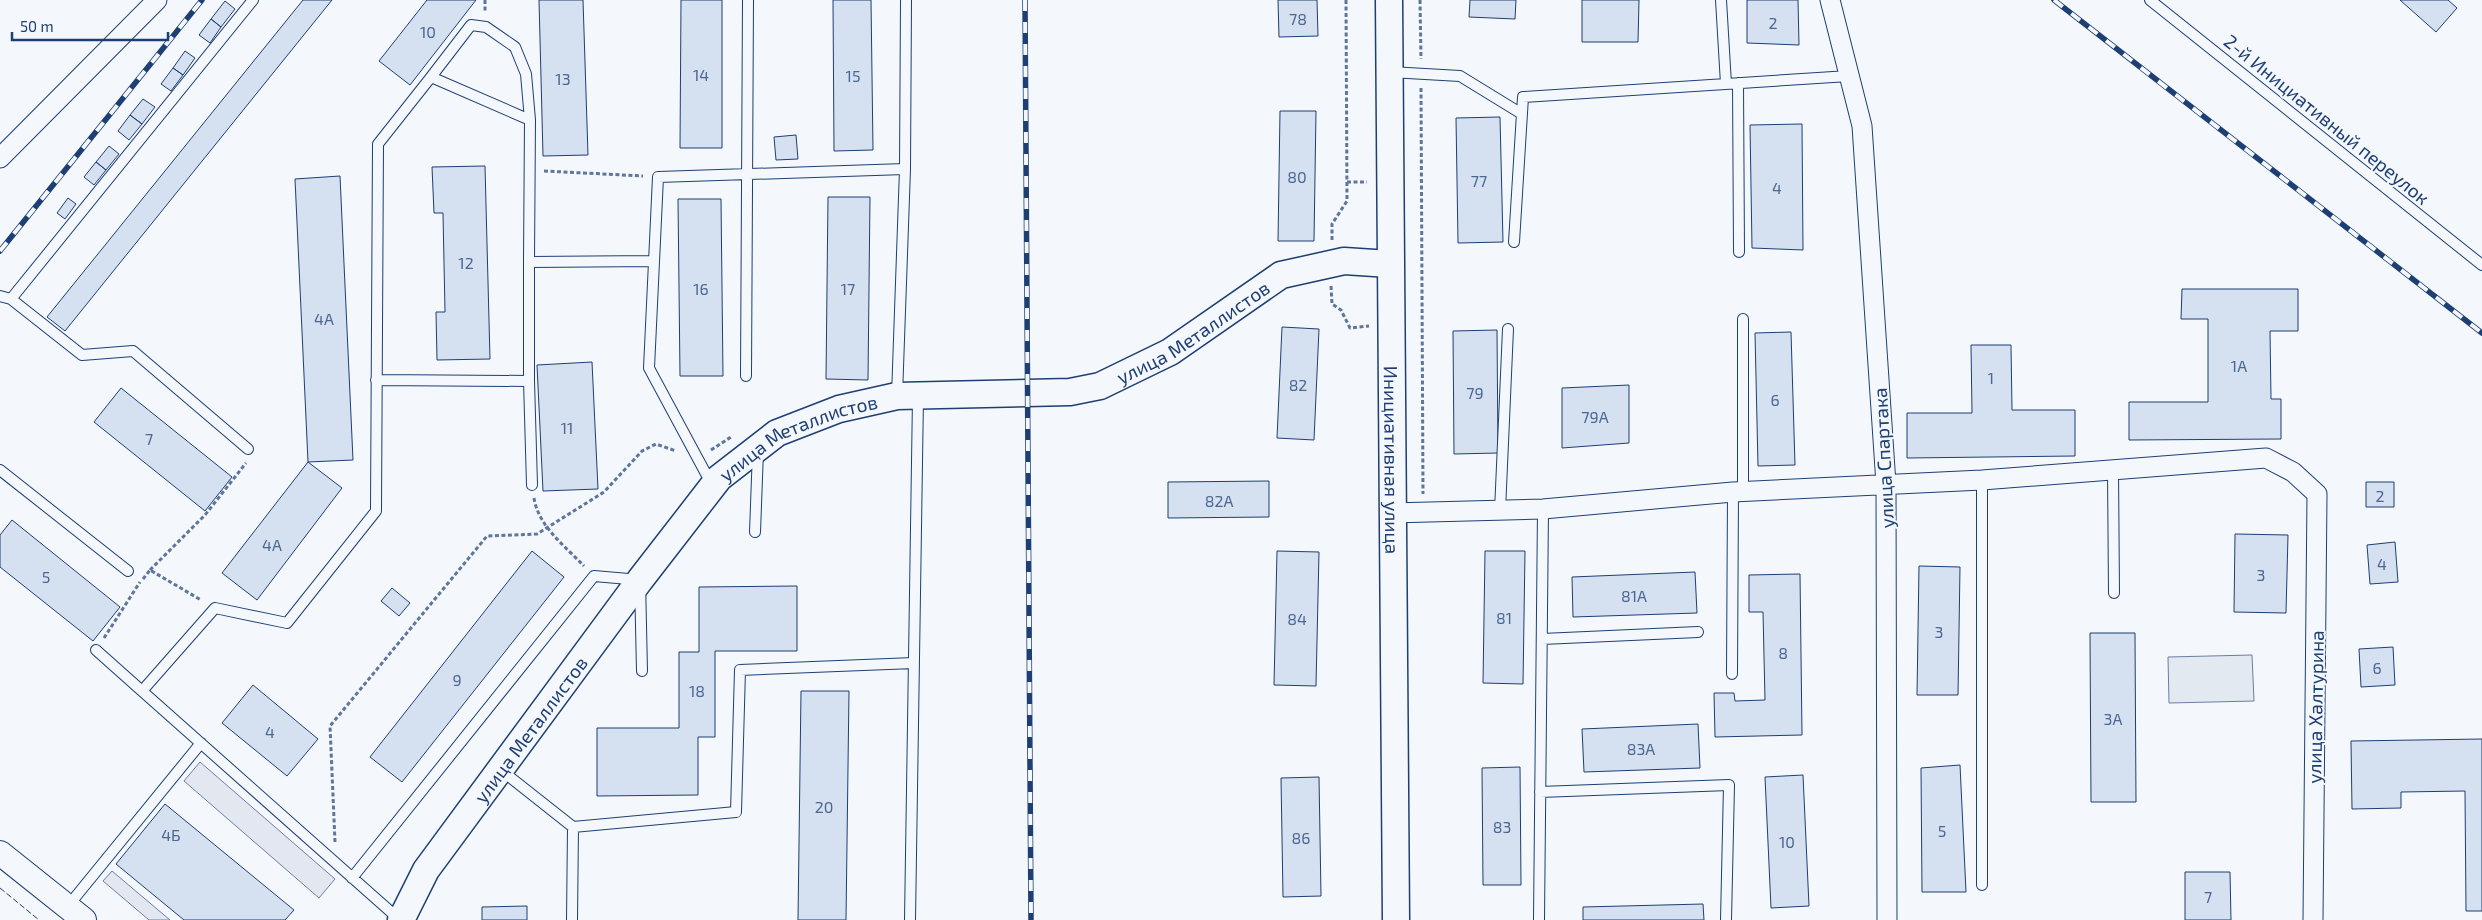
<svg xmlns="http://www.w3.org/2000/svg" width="2482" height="920" font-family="'Exo 2',sans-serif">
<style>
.green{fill:#e3e9f0;stroke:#687fa3}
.parking{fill:#e3e8f0;stroke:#687fa3}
.building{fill:#d5e0f0;stroke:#1d3f73}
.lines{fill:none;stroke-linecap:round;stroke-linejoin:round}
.service-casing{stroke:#1d3f73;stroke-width:12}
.minor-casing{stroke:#1d3f73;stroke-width:21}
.tertiary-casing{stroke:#1d3f73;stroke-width:26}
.secondary-casing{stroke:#1d3f73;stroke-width:29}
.path{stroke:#5e769c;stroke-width:3;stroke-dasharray:4 2.5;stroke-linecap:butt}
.service{stroke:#f4f7fb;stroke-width:10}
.minor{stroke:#f4f7fb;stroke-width:19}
.tertiary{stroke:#f4f7fb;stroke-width:24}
.secondary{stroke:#f4f7fb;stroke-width:26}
.rail-casing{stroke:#1d3f73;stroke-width:5.5}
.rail{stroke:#f4f7fb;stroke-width:4;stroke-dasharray:11;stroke-linecap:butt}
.fence{stroke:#1d3f73;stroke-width:1;stroke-dasharray:6 2.5;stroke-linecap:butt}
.labels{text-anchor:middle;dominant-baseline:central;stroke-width:4;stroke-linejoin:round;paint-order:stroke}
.number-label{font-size:16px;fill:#4b6792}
.street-label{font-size:19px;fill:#1d3f73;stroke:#f4f7fb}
</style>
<rect width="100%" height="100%" fill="#f4f7fb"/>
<path class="green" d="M2252,655L2254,701L2169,703L2168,657Z"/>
<path class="parking" d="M200,762L335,879L319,898L184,781Z
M112,871L170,920H149L103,881Z"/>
<path class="building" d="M303,0H332L65,331L47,317Z
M427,0H476L410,85L379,61Z
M539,0H583L588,155L543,156Z
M681,0H722V148H680Z
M833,0H871L873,150L834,151Z
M1278,0H1317L1318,36L1279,37Z
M1470,0H1516L1515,19L1469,17Z
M1582,0H1639L1638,42H1582Z
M1747,0H1798L1799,45L1747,43Z
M2400,0H2448L2457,8L2436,32Z
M225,1L235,9L221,27L211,19Z
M211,19L221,27L210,43L199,35Z
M185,51L195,58L183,75L173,68Z
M173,68L183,75L171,91L161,84Z
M143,99L155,107L142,124L130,115Z
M1280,111H1316L1314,241H1278Z
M130,115L142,124L129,140L118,131Z
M1500,117L1503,242L1458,243L1456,118Z
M1802,124L1803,250L1752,248L1750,125Z
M796,135L798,159L776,160L774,137Z
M109,146L119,154L106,170L96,162Z
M96,162L106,170L94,185L84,177Z
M485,166L490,359L437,360L436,312H445L443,213H434L432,167Z
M340,176L353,460L308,462L295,179Z
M828,197H870L868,380L826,379Z
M68,198L76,204L65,219L57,213Z
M678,199H721L723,376H680Z
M2182,289H2298V331H2270L2271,399H2281V439L2129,440V402H2208V319H2181Z
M1282,327L1319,329L1314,440L1277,438Z
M1497,330L1498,453L1454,454L1453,331Z
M1791,332L1795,465L1758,466L1755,333Z
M1971,345H2011L2012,410H2075V456L1907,458V413H1972Z
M592,362L598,489L543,491L537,365Z
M1629,385V443L1562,448V388Z
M121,388L232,477L205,511L94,422Z
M308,462L342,488L257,600L222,573Z
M1269,481V517L1168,518V482Z
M2366,482H2394V507H2366Z
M12,520L120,607L93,641L0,567V535Z
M2235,534L2288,535L2286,613L2234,612Z
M2395,542L2398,582L2370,584L2367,545Z
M532,551L564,577L402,782L370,757Z
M1277,551L1319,552L1316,686L1274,685Z
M1485,551H1525L1523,684L1483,683Z
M1919,566L1960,567L1958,695H1917Z
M1695,572L1697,613L1573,617L1572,577Z
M1800,574L1802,735L1715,737L1714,693H1734L1735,701L1765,700L1763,612H1749V575Z
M797,586V651H715V737H698V795L597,796V728H679V652H699V587Z
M392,588L410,603L399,616L381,601Z
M2090,633H2135L2136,802H2091Z
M2393,647L2395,685L2361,687L2359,649Z
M253,685L318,739L287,776L222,723Z
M801,691H849L846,920H798Z
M1698,724L1700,768L1584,772L1582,729Z
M2482,739V911H2466L2465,791L2401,792V808L2352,809L2351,741Z
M1960,765L1966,892H1922L1921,768Z
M1520,767L1521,885H1483L1482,768Z
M1803,775L1809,906L1771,908L1765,777Z
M1319,777L1321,896L1283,897L1281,778Z
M165,804L294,910L285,920H184L116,864Z
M2185,872H2230L2231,920H2185Z
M1703,904L1704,920H1583V907Z
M527,906V920H482V907Z"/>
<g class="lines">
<g class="service-casing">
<path id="service" d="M1721,0L1726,84
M2150,0L2482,265
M1390,72L1460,76L1522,114
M431,77L471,25L486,27L515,47L526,74L530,120
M1738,83L1739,252
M1514,242L1523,97L1849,76
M0,296L11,299L82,355L133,351L248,449
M11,299L253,0
M746,376L748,0
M376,380L529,381V262
M529,381L532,485
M897,396L905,169L906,0
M0,470L128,571
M2113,470L2114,593
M1982,480V885
M712,485L649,368L658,177L905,169
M1743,492V319
M1500,511L1508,329
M755,532L758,451
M1542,639L1698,632
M96,650L142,691
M1732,674L1733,492
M501,770L573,827
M1540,792L1729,785L1726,920
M352,878L594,576L640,580L642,671
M68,906L201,743
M400,920L142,691L215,608L287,623L376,511L378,144L431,77L530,120L529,262L654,261
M572,920L573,827L736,812L740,670L914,663
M910,920L918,397
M1539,920L1543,509"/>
</g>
<g class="minor-casing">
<path id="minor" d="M1830,0L1862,126L1886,484L1887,920
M0,158L157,0
M1391,513L1543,509L1733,492L1982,480L2266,458L2293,472L2317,494L2313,920"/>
</g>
<g class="tertiary-casing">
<path id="tertiary" d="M0,853L84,920"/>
</g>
<g class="secondary-casing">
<g id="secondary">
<path id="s1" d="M1389,0L1396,920"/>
<path id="s2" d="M401,920L426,870L640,580L719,478L777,433L839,409L897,396L1070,392L1100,386L1170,352L1281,275L1344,261L1390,264"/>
</g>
</g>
<path class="path" d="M485,0V12
M1420,0L1421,59
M1421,88L1423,494
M544,171L643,176
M1347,182H1367
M1332,240V224L1347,201L1346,0
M1331,286L1332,304L1341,310L1350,328L1369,326
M711,450L731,437
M534,498C538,526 566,547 584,566
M150,570L205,515L246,463
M143,579L150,570L201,600
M104,638L140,582
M335,842L330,726L487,536L537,534L604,492L642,451L656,444L676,451"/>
<use href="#service" class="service"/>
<use href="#minor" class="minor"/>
<use href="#tertiary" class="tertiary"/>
<use href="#secondary" class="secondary"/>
<g class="rail-casing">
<path id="rail" d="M1025,0L1031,920
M2054,0L2482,333
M0,251L202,0"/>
</g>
<use href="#rail" class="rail"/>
<path class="fence" d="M0,888L39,920"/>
</g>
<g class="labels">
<g class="number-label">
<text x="1298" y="18">78</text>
<text x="1773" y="22">2</text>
<text x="428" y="31">10</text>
<text x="701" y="74">14</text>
<text x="853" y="75">15</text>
<text x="563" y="78">13</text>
<text x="1297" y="176">80</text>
<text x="1479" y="180">77</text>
<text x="1777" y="187">4</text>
<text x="466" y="262">12</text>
<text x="701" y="288">16</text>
<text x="848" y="288">17</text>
<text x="324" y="318">4А</text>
<text x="2239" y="365">1А</text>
<text x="1991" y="377">1</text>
<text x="1298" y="384">82</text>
<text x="1475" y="392">79</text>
<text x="1775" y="399">6</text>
<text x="1595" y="416">79А</text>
<text x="567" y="427">11</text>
<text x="149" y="438">7</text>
<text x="2380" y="495">2</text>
<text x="1219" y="500">82А</text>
<text x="272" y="544">4А</text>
<text x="2382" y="563">4</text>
<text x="2261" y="574">3</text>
<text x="46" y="576">5</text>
<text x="1634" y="595">81А</text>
<text x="1504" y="617">81</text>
<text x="1297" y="618">84</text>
<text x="1939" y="631">3</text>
<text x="1783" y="652">8</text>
<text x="2377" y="667">6</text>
<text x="457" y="679">9</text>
<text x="697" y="690">18</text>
<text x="2113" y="718">3А</text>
<text x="270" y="731">4</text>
<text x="1641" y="748">83А</text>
<text x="824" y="806">20</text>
<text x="1502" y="826">83</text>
<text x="1942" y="830">5</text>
<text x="171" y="834">4Б</text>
<text x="1301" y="837">86</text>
<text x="1787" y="841">10</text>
<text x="2208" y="896">7</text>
</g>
<g class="street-label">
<text transform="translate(2327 119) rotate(39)">2-й Инициативный переулок</text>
<text stroke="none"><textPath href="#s2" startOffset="1056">улица Металлистов</textPath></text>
<text stroke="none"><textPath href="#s2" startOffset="636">улица Металлистов</textPath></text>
<text transform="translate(1883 458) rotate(-93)">улица Спартака</text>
<text stroke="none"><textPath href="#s1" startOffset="460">Инициативная улица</textPath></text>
<text transform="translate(2315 707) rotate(-89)">улица Халтурина</text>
<text stroke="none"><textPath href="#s2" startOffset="231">улица Металлистов</textPath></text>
</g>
</g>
<path d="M12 32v8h156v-8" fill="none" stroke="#1d3f73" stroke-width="2.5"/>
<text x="20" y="32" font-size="15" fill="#1d3f73" stroke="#f4f7fb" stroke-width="4" paint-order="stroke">50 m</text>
</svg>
